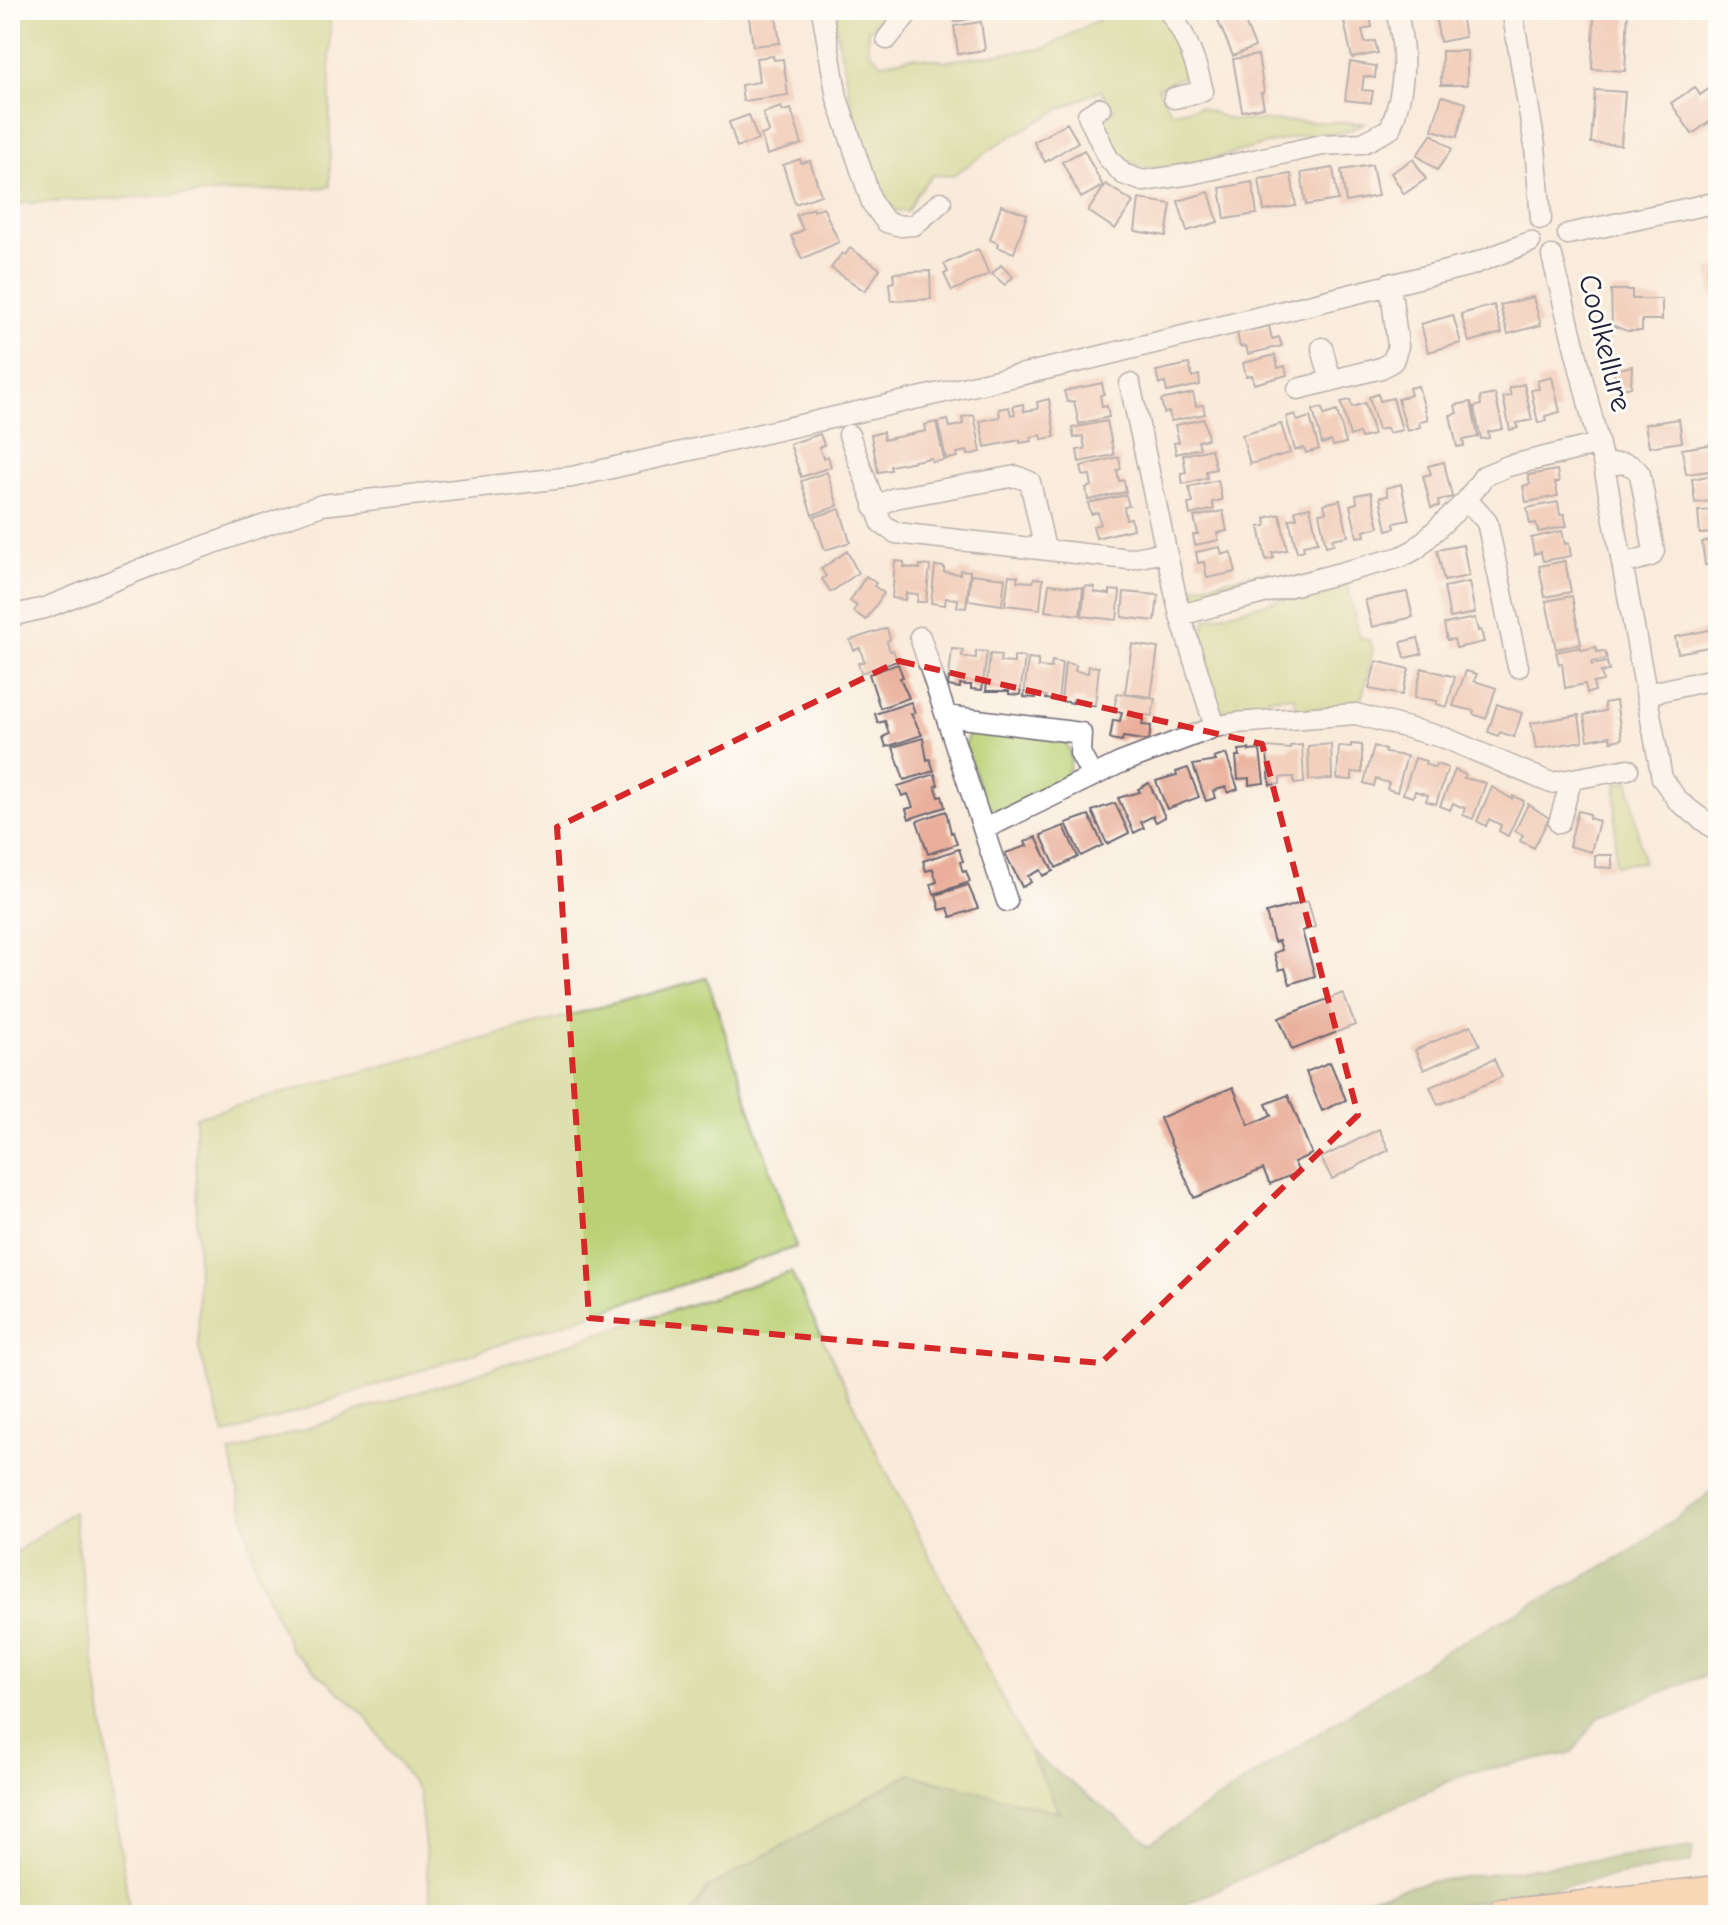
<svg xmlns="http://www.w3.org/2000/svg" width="1728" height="1925" font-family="'Comic Neue',sans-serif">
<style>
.green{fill:#bad074;stroke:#6e7958;stroke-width:2}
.forest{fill:#93b266;stroke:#5a6a50;stroke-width:2}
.building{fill:#e9af9a}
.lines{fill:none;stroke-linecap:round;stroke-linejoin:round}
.minor-casing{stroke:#6d6873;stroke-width:23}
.highway-casing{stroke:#6d6873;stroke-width:33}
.minor{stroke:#fff;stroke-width:20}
.highway{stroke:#f9bc8a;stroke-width:30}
.marked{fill:none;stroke:#d62828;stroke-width:6;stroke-dasharray:16 10;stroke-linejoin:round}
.labels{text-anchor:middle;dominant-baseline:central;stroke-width:6;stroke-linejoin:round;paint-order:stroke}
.street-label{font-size:30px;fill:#22223b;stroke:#fdfcf7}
</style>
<rect width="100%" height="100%" fill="#fdfcf7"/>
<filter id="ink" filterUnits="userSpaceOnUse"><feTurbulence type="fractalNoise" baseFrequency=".0125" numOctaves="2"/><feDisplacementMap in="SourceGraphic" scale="16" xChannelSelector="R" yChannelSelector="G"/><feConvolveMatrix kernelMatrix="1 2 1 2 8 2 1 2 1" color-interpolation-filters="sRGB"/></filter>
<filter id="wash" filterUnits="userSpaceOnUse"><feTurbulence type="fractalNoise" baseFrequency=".006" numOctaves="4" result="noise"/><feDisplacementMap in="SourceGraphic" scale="32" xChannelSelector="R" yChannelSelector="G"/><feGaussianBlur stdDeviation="1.8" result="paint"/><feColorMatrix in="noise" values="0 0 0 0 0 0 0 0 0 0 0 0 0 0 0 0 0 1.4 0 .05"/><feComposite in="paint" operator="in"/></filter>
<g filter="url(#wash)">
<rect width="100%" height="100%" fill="#f9ebda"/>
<path class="green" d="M10,10H330V187L10,204Z
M832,10H886L868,31V50L882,63L914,57L946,61L1046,48L1116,10H1159L1171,26L1190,73L1158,88L1171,112L1200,107L1231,120L1364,123C1335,139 1327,131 1298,136C1260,144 1169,177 1135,165C1119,159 1110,134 1103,120L1114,110L1101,90L1062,108L1005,140L952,176L932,175L917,193L907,212L893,210L876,195L855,122Z
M1268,571L1270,579L1200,598L1191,596L1187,588Z
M1346,582L1360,637L1370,641L1373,650L1360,708L1296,710L1294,696L1267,698L1268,712L1233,714L1218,708L1194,637L1204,630L1206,619Z
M979,728L1064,741C1075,755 1071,771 1061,784C1042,793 1004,819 986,806L965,745L968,734Z
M1629,781L1643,862L1615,865L1616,784Z
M707,978L796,1247L225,1435L199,1350L195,1117Z
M791,1272L883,1465L1060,1812L708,1888L690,1915H432L419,1793L364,1714L290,1649L255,1565L230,1453Z
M73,1511L130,1915H10V1557Z"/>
<path class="forest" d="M1718,1487V1670L1600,1716L1572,1753L1467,1773L1163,1915H690L708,1888L909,1774L1059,1812L1029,1751L1150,1843L1448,1649L1625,1555Z
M1693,1847L1691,1862L1407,1915H1303L1427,1882Z"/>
<g id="blocks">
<path class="building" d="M748,10H775L780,43L753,46Z
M952,10H980L982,16L955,22Z
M1434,10H1460L1465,37L1440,42Z
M1599,10H1628L1625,71L1592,69L1594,18L1598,16Z
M1241,12L1255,47L1233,56L1218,21Z
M1370,16L1372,27L1362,30L1365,43L1375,41L1378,53L1352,58L1344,21Z
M981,22L985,50L958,54L954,26Z
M1442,51H1467V85H1441Z
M1258,55L1264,92L1261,93L1264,107L1242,111L1233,59Z
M773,56L774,60L783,59L788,95L743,101L741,85L759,82L756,58Z
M1350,62L1376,66L1375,78L1364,76L1362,90L1373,91L1371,103L1345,100Z
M1695,87L1700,95L1710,88L1718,100V116L1692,134L1671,103Z
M1595,90L1625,92L1621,145L1591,143Z
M1442,96L1466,103L1457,137L1432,130Z
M781,107L783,111L791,109L802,144L767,155L761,135L769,132L763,113Z
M749,115L758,140L737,147L729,122Z
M1067,123L1078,142L1045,162L1034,142Z
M1432,134L1452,149L1437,170L1417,155Z
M1084,150L1103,186L1081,198L1062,162Z
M800,159L801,163L810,161L821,195L795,204L783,165Z
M1413,159L1426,179L1404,194L1391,173Z
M1372,165L1378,196L1346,202L1341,170Z
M1333,168L1338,200L1306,205L1301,173Z
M1291,174L1296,206L1264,211L1259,179Z
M1252,182L1257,214L1225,219L1220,188Z
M1106,184L1133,202L1115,229L1088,211Z
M1209,192L1218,222L1187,231L1178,201Z
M1139,199L1171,204L1166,236L1135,231Z
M1001,205L1027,214L1014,253L997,247L998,243L990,240Z
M823,207L839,242L802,259L791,236L803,230L796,215L813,208L814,211Z
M850,248L880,269L865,291L831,268L842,253L845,255Z
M978,249L989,274L952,291L944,274L948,272L944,264Z
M1001,265L1013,277L1005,285L992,274Z
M1718,268V296L1712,297L1708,269Z
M930,271L931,299L891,301L889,283L894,282L893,273Z
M1611,290H1632V299H1662V320H1642V331H1627L1612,325Z
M1533,297L1541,325L1508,334L1500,305Z
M1494,305L1502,333L1469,342L1461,314Z
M1453,315L1461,343L1428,352L1421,324Z
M1269,326L1272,339L1279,337L1282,346L1248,354L1246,346L1240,347L1237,333Z
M1275,355L1278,368L1285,366L1287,375L1254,384L1252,375L1246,376L1243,363Z
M1189,364L1192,377L1199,375L1200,385L1167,392L1165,383L1159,384L1156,371Z
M1632,366L1631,387L1618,390L1614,370Z
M1552,377L1560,412L1545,416L1546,421L1538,423L1531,390L1539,389L1537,381Z
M1102,383L1104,394L1100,395L1102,407L1107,406L1109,417L1079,424L1074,401L1067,402L1064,391Z
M1524,384L1532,420L1517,423L1518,428L1510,430L1503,397L1511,396L1509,388Z
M1418,386L1428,419L1419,422L1420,427L1407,431L1398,399L1411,395L1409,388Z
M1193,393L1196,406L1203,405L1205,414L1171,421L1169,412L1164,413L1161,400Z
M1378,394L1380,401L1393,398L1402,430L1389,433L1387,428L1378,430L1369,397Z
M1495,394L1503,429L1488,432L1489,438L1481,439L1474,407L1481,405L1480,397Z
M1049,399L1055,437L1042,439L1041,435L1031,437L1032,441L1020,443V440L985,447L980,421L1000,417L999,409L1009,407L1011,415L1015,414L1013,406L1023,404L1024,411L1038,409L1037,402Z
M1350,400L1352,407L1365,403L1374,435L1361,438L1359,433L1350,436L1341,402Z
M1471,402L1478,437L1463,440L1464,446L1457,447L1450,415L1457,413L1455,405Z
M1322,408L1324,415L1337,411L1346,443L1333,446L1331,441L1322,444L1313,410Z
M1295,414L1297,421L1310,417L1319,449L1306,453L1304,448L1295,450L1286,417Z
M974,415L981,452L968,455L967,451L957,453L958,457L946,459L938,422L948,420L950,427L956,426L963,424L962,417Z
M1204,419L1208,439L1198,441L1200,448L1176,454L1174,443L1179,442L1175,425Z
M1679,419L1682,442L1649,447L1645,424Z
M1107,421L1114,455L1079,462L1077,450L1085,449L1083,436L1074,438L1072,428Z
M936,422L944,460L932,462L931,458L925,459L890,466L891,470L878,472L871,435L883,432L884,440L888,439L926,431L925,425Z
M1281,424L1290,453L1250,464L1242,435Z
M820,434L824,445L819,447L823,458L828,456L831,467L801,477L790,444Z
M1714,444L1718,470L1686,474L1682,449Z
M1211,449L1216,469L1206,471L1207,478L1183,484L1181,473L1186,472L1183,455Z
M1119,457L1121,469L1117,470L1118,476L1119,481L1124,480L1126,492L1088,500L1086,488L1092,486L1090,475L1083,476L1081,466Z
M1444,462L1452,497L1438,501L1439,506L1431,508L1423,476L1431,474L1428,466Z
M1557,470L1559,482L1555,483L1558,496L1526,502L1523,486L1530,484L1528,475Z
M827,472L838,506L812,515L801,481Z
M1718,474V500L1695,503L1692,479Z
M1218,480L1222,500L1212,502L1214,509L1190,515L1188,504L1193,503L1189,487Z
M1401,484L1409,520L1394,523L1395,528L1387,530L1380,497L1388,496L1386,488Z
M1371,492L1379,527L1364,531L1365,536L1357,537L1350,505L1357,503L1356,495Z
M1126,495L1129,506L1124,507L1126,519L1131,518L1133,529L1096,538L1093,526L1101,524L1099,519L1098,512L1091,514L1088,503Z
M1340,500L1348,536L1332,539L1334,544L1326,546L1319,513L1326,512L1324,504Z
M1558,502L1560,515L1564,514L1567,526L1538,532L1536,523L1530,524L1527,508Z
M1310,507L1318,542L1303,545L1304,550L1297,552L1289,519L1297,518L1295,510Z
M840,509L850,542L825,550L814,517Z
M1718,510V533L1700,534L1698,511Z
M1223,511L1227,531L1217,533L1219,540L1195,545L1193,535L1198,534L1194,517Z
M1280,514L1287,550L1272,553L1274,558L1266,560L1259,527L1266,526L1265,518Z
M1562,531L1565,544L1569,543L1571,556L1543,561L1541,552L1534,554L1531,538Z
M1718,539V563L1705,565L1702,542Z
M1463,545L1469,576L1444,581L1437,550Z
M1220,547L1222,555L1231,552L1236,572L1207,578L1204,562L1198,563L1196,552Z
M847,551L858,573L831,592L822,579L826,576L821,569Z
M895,561L904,562V567L920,569V565L930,566L926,602H917L918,594L906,593L905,600L892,598Z
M1565,561L1571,592L1545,597L1539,566Z
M935,566L944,567V572L960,574V570L970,571L966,608L957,607L958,599L946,598L945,605L931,603Z
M971,574L1005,578L1002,605L968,600Z
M1009,575L1018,576L1017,581L1033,582L1034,578L1043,579L1040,609L1005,605Z
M866,576L876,583L874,586L884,593L866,620L853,611L857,606L850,601Z
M1469,582L1475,613L1450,618L1444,587Z
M1049,584L1083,588L1080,615L1045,611Z
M1085,586L1094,587V592L1110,594V590L1120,591L1117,620L1082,616Z
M1124,592L1158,595L1155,621L1122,617Z
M1407,592L1413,617L1372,627L1365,600Z
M1572,596L1581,644L1556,649L1546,601Z
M1475,618L1478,631L1481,630L1484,642L1456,648L1454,639L1447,640L1444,624Z
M887,628L890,639L887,641L888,645L890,651L893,650L897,661L861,673L858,663L864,661L860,648L854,650L850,640Z
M1714,629H1718V645L1678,653L1675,637Z
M1418,638L1422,654L1405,658L1401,642Z
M1132,644L1158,648L1151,697L1125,693Z
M1581,647V650L1596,647L1597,652L1605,651L1607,659L1591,662L1592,665L1607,662L1609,671L1601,672L1603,681L1593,683L1595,691L1587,693L1585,684L1565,688L1562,663L1559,664L1556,652Z
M952,649L963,650L962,657L976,658V651L987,652L982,690L971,689V685H966L960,684V688L948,686Z
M990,654L1001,655L1000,662L1014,663V657H1025L1020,695L1009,694V691H986Z
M1028,659L1038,660V667L1051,668L1052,661L1062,663L1058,700L1046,699L1047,696L1042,695L1036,694V698L1024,697Z
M1376,661L1409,669L1402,695L1369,689Z
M1065,663L1076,665L1075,671L1088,673L1089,666L1099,667L1095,705L1083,704L1084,700H1079L1073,699V703L1061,701Z
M898,664L903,677L900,678L909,698L880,708L869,674Z
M1422,668L1455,677L1447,707L1436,704L1437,701L1432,700L1414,698Z
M1466,671L1477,674L1474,681L1496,688L1486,719L1473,714L1474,711L1453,706Z
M1117,693L1155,699L1152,716L1144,715L1142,725L1151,726L1149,741L1123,737L1122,741L1110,739L1113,720L1120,721L1121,716L1122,712L1114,710Z
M1616,701L1622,739L1611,741L1610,736L1588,740L1584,715L1605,711L1604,703Z
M911,702L915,713L911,714L922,735L886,747L883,737L889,734L885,721L878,723L875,714Z
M1497,704L1522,713L1514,737L1500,732L1498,736L1488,732Z
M1579,715L1583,741L1536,749L1531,723Z
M923,738L927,760L930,759L934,771L904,780L893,747Z
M1331,744L1332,779L1309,780L1308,746Z
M1351,744L1362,745V773L1352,772V780L1337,779L1339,746L1351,747Z
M1302,745L1304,783L1294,784V777H1286L1280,778V784L1270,785L1267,747L1290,749V746Z
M1374,746L1385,750V753L1407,756L1397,792L1387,789L1389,783L1376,779L1374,786L1364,783Z
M1249,749V751L1260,750L1264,783L1249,785V778L1238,779L1236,756H1240L1239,750Z
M1226,754L1238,789L1228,793L1226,787L1219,789L1213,791L1215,798L1206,801L1193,765L1216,761L1214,758Z
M1415,758L1426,761L1425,764L1435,768L1436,764L1448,768L1436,804L1426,801L1428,795L1415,791L1413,797L1403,794Z
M1188,768L1199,797L1167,809L1156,781L1173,776L1177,775L1176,772Z
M1455,770L1466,775L1464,778L1486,783L1473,819L1463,815L1465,808L1459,806L1453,803L1450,810L1440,806Z
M935,774L938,785L935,786L937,791L939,797L942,796L945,807L909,819L906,809L913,807L908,794L902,796L898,786Z
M1149,783L1165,817L1156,822L1153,816L1141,822L1144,828L1134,833L1118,798L1140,792L1138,789Z
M1492,787L1512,799L1513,796L1524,801L1508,836L1499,831L1501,825L1489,819L1486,826L1477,821Z
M1115,803L1129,833L1107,844L1092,811Z
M1528,804L1549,818L1534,848L1520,841L1523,835L1515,831Z
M946,811L951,833L953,832L957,844L928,854L917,821Z
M1578,811L1590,814L1589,818L1599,821L1591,852L1569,846Z
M1089,815L1103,845L1081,856L1066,823Z
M1064,826L1078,857L1056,868L1041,835Z
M1036,837L1053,871L1043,876L1040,870L1028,876L1031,882L1022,887L1005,853L1027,846L1025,842Z
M959,849L963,861L960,862L961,866L963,872L966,871L970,882L934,894L931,884L937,882L933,869L926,871L923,861Z
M1595,855H1612V868L1595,867Z
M968,885L978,908L951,917L948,908L940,910L936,895Z
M1308,901L1315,927L1302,931L1315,976L1290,984L1285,968L1279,970L1274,953L1282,950L1279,941L1274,942L1266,913Z
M1343,993L1355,1025L1292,1050L1279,1018Z
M1471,1025L1480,1045L1424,1070L1415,1050Z
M1494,1059L1502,1077L1438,1105L1430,1087Z
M1330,1062L1346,1100L1322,1111L1306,1072Z
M1233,1087L1249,1125L1271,1115L1266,1104L1288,1095L1312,1154L1294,1162L1299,1172L1270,1184L1263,1169L1194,1198L1160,1118Z
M1379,1129L1389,1150L1332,1179L1321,1158Z"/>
</g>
</g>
<g filter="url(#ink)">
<use href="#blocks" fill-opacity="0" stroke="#6d6873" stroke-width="2"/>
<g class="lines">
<g class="minor-casing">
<path id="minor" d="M822,10L837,98L872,203L886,222L901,226L914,225L941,202
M1168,10C1186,34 1196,62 1203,91L1174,98
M1512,10L1535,146L1541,219
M887,39L907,14L906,10
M1100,108L1088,115L1108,158L1123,174L1143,181L1191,174L1322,145L1363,143L1390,129C1406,89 1407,52 1396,10
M1568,234L1718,202
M1552,256L1604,466L1662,778L1678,801L1712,827L1718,828
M1322,348L1331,381
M1130,384L1180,615L1401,557L1416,549L1467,500L1484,476L1508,466L1599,444
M1298,389L1381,368L1393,361L1398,346L1390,283
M849,435L882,524L896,533L1129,559L1166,552
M1604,466C1619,463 1630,460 1640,474L1654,551L1651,556L1623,564
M1467,500L1487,522L1518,667
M874,507L895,498L1016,476L1030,482L1045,549
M1180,615L1215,727L1236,723L1356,714L1445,738L1551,783L1628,769
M10,616L45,608L157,563L322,505L572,477L1081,361L1471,265L1530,242
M920,637L1007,901
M1647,694L1718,678
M946,716L1081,733L1080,753L1092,776
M1559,823L1571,781
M984,829L1120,763L1215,727"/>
</g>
<g class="highway-casing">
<path id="highway" d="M1502,1915L1718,1891"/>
</g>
<use href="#minor" class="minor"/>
<use href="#highway" class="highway"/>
</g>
</g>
<path d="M0 0H1728V1925H0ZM899,661L1262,744L1358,1115L1101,1363L589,1318L557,827Z" fill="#f9ebda" fill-opacity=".55" fill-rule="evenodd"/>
<path class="marked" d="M899,661L1262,744L1358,1115L1101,1363L589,1318L557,827Z"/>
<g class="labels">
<g class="street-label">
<text transform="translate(1605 343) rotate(76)">Coolkellure</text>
</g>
</g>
<rect width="1728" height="1925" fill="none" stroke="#fdfcf7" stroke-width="40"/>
</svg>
